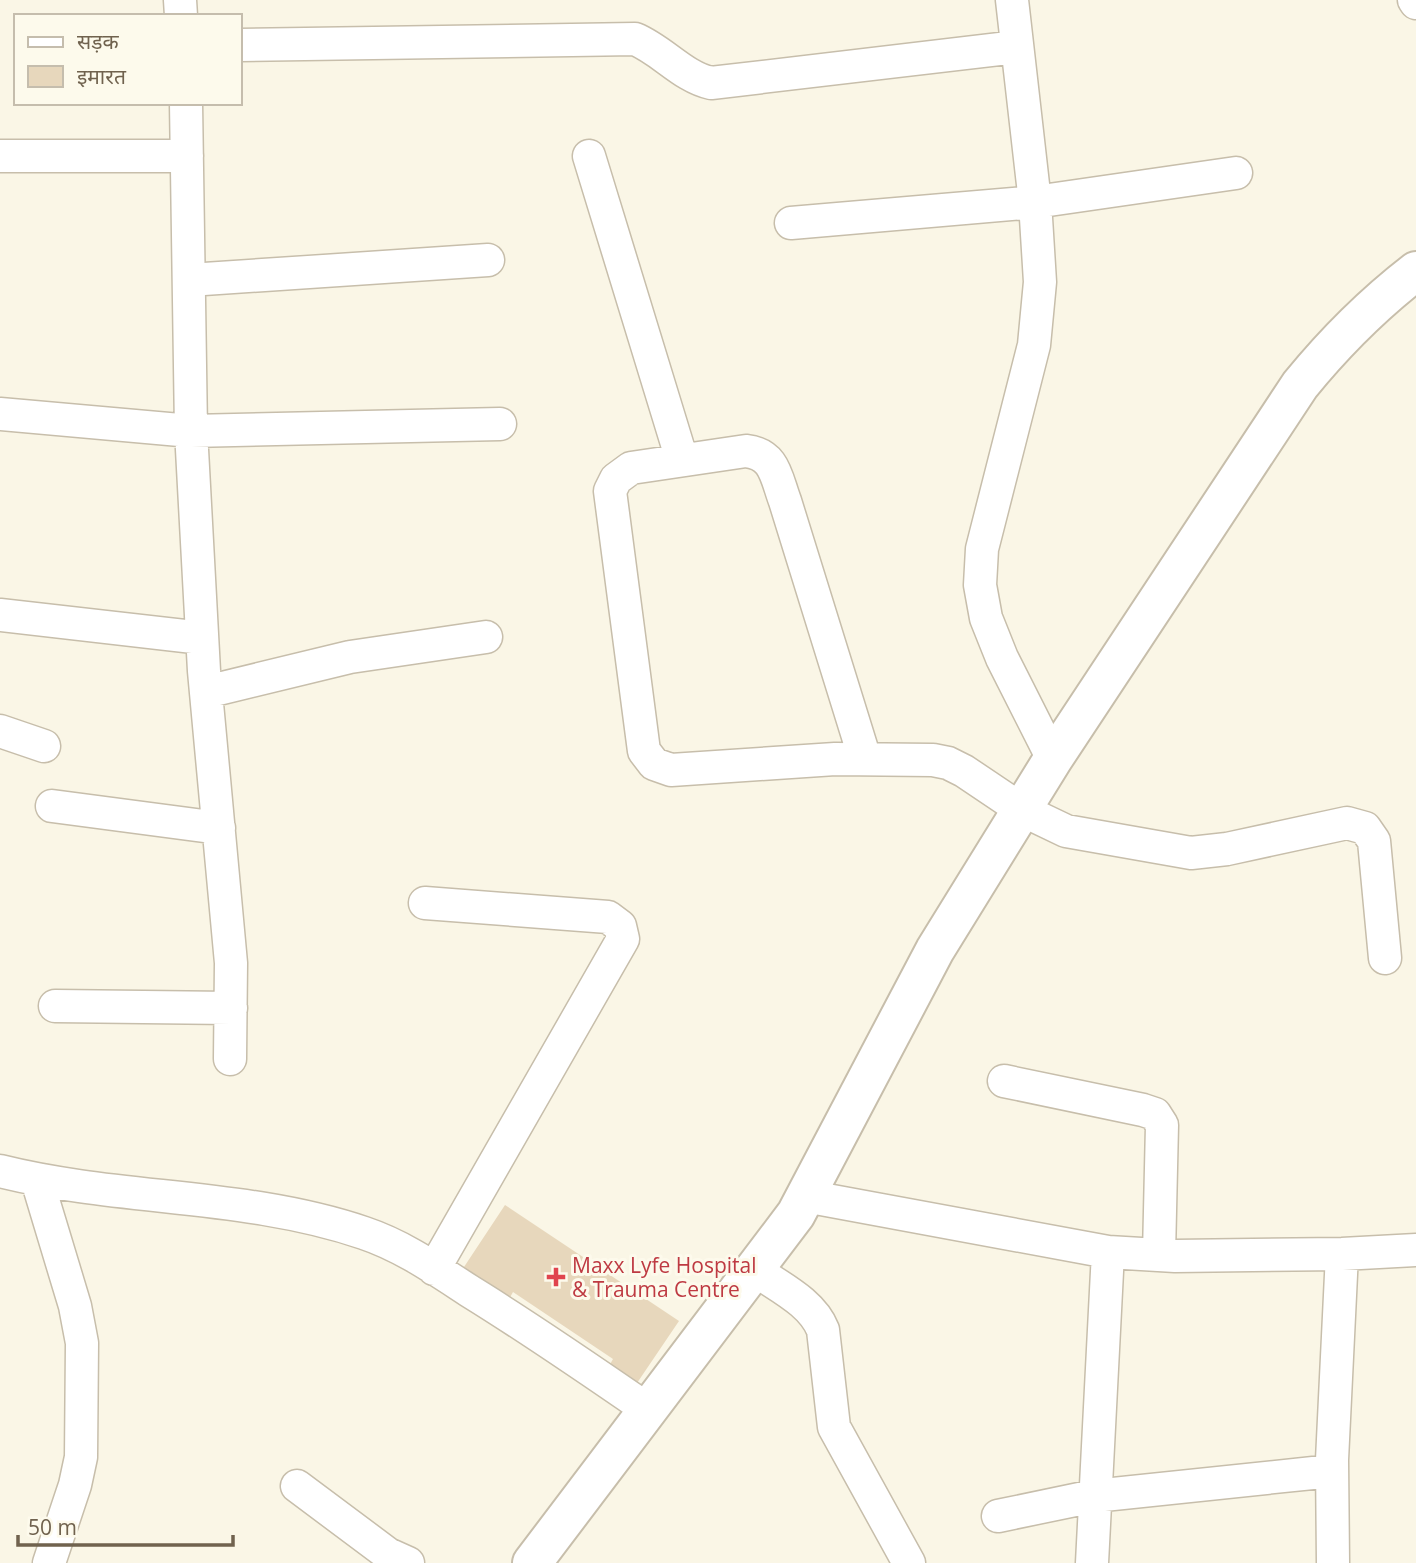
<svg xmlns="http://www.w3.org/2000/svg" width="1416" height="1563" font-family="'Open Sans','Noto Sans Devanagari',sans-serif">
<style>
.building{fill:#e7d7bc}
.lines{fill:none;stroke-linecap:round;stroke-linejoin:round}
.minor-casing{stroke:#c7beab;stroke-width:35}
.tertiary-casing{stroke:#c7beab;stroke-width:42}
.minor{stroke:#fff;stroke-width:32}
.tertiary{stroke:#fff;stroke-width:38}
.health-dot{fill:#e0444e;stroke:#fdfaec;stroke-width:2.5}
.labels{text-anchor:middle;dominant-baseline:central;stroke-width:6;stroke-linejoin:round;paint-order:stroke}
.health-label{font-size:21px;fill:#be3a42;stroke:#fdfaec;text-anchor:start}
</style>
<rect width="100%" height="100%" fill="#faf6e6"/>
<path class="building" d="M505,1205L679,1321L635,1386L608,1368L613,1359L513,1292L508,1301L462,1270Z"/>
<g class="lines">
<g class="minor-casing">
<path id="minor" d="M180,0L181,16
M1012,0L1035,202L1040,282L1034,345L982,549L980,585L986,618L1002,658L1053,759
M1414,0L1416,3
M240,45L635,39C662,50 683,77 711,83L1017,47
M186,103L191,431L204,671L231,963L230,1059
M0,156H187
M589,156L682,460
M791,223L1035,202L1236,173
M189,280L488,260
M0,414L191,431L500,424
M0,615L202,638
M206,692L350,657L486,637
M0,731L44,746
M865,759L785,501C776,477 775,454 746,451L631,468L616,479L610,491L644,751L654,764L671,770L835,759L933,760L948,763L964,771L1022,810L1066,831L1191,853L1227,849L1347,823L1365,828L1374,841L1385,958
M52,806L219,828
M425,903L608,917L620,926L623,939L434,1269
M55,1006L231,1008
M1004,1081L1143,1110L1155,1114L1162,1125L1159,1254
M0,1171C120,1201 247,1193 364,1233C403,1246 437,1270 471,1292C531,1329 589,1369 647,1409
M37,1180L75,1306L82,1343L81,1457L75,1485L49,1563
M805,1196L1108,1252L1175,1256L1342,1254L1416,1250
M755,1270C779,1287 812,1302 823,1330L834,1427L909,1563
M297,1486L388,1554L408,1563
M998,1516L1094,1496L1332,1471
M1092,1563L1108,1252
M1333,1563L1332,1460L1342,1254"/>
</g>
<g class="tertiary-casing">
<path id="tertiary" d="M532,1563L796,1214L935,950L1053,759L1300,385C1335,342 1372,305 1416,271"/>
</g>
<use href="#minor" class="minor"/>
<use href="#tertiary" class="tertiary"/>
</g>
<path class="health-dot" d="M552.5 1266.5h7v7h7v7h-7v7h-7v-7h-7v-7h7z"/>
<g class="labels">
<g class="health-label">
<text x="572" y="1265">Maxx Lyfe Hospital<tspan x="572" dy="24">&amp; Trauma Centre</tspan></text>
</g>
</g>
<rect x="14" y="14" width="228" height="91" fill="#fdfaec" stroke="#c5bdad" stroke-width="2"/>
<rect x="28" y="37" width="35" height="10" fill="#ffffff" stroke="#c5bdad" stroke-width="2"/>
<text x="77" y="49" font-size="21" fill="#70624e">सड़क</text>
<rect x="28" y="66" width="35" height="21" fill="#e7d7bc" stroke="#c5bdad" stroke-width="2"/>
<text x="77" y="84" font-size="21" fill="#70624e">इमारत</text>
<path d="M18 1535v10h215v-10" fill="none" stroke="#70624e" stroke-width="3.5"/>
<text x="28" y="1535" font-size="21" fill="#70624e" stroke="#fdfaec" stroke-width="5" paint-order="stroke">50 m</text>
</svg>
